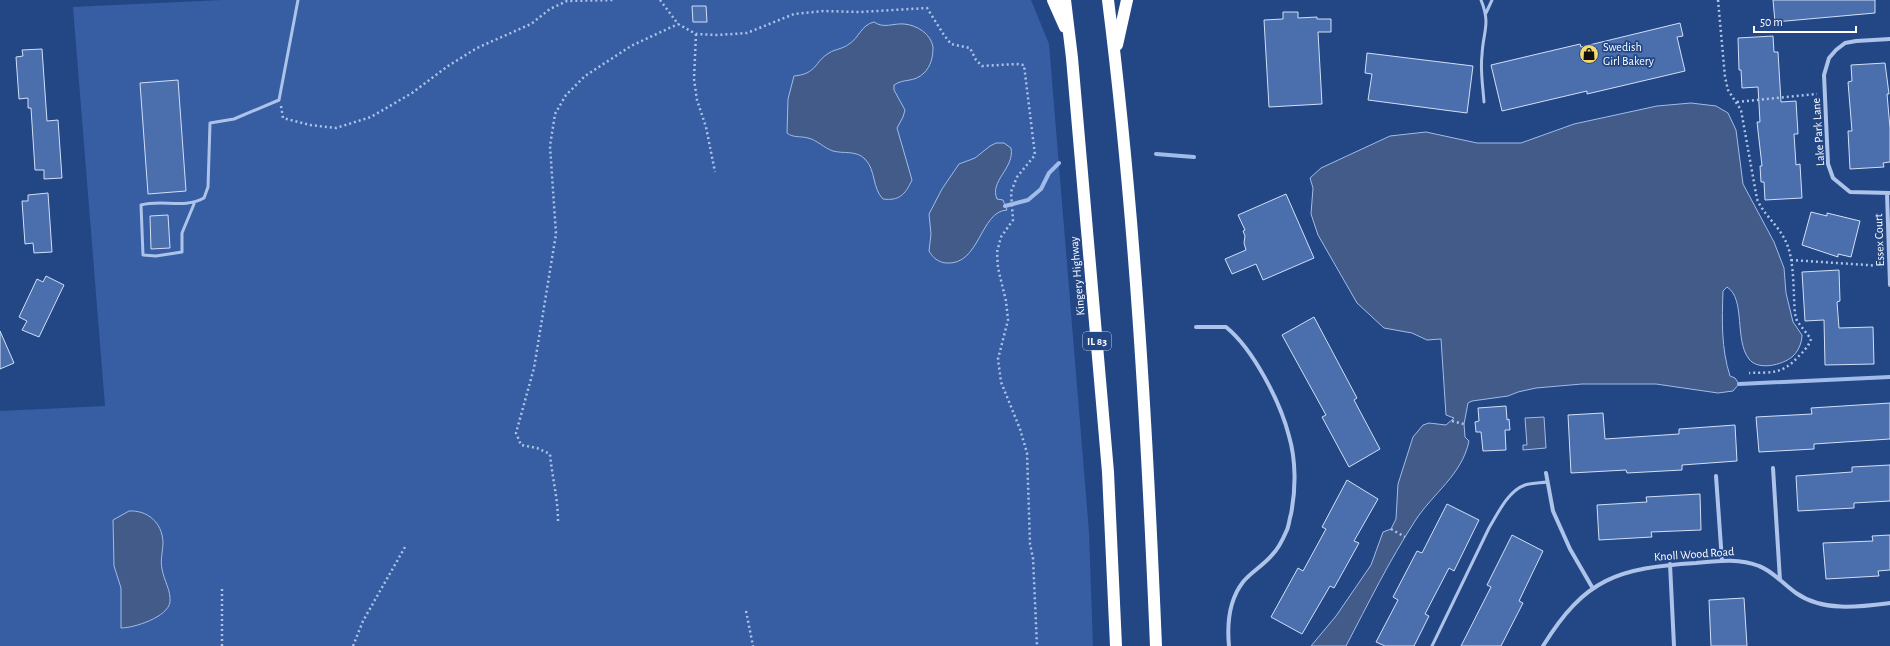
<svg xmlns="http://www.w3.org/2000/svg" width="1890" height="646" font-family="'Alegreya Sans',sans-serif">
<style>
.green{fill:#375ea2}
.water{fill:#425b89;stroke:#a1bcea}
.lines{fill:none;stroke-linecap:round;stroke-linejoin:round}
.stream{stroke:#a1bcea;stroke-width:4}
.building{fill:#4b6fad;stroke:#d1dff7}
.path{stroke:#adc3e9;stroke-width:2.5;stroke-dasharray:2 3;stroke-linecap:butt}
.lane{stroke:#adc3e9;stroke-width:3}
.street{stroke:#adc3e9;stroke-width:4}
.highway{stroke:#fff;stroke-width:12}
.labels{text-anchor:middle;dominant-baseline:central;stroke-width:3.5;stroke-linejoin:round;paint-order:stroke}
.shield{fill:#234685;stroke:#bdc8da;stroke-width:1}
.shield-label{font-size:11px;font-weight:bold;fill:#fff}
.poi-label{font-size:12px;fill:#fff;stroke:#234685;text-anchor:start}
.street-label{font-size:12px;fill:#fff;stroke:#234685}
</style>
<rect width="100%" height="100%" fill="#234685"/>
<path class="green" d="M222,0H1031L1049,44L1089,532L1093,646H0V411L105,406L73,7Z"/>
<path class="water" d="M874,22C884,29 893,23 904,24C917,25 931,34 933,47C933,57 931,66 924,73C914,83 904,78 894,85V90L905,110L903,117L897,128L912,180C905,195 899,201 883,199C872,188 876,170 865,159C856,150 844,154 833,151C824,148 817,140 808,138C801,136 793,138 787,133L788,99L794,76C817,74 814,62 829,53C835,49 843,49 849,44C859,38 861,25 874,22Z
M1691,103L1716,106L1728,113L1736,130L1743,184L1774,242L1784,268L1786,293L1793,322L1802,335C1802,343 1798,352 1792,357C1782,365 1758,371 1749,359C1734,340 1746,299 1727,287L1723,291C1722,320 1721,348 1730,376L1735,378L1739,384L1733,391L1718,393L1656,384H1582L1536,388L1518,392L1508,396L1472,401L1468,403L1464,424L1465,437L1469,441C1462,475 1433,493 1415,521C1389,561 1368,604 1346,646H1311L1336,616L1371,565L1383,532L1391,529L1396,519L1398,484L1413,437L1423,425L1429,423L1446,425L1454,418L1446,415L1441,339L1427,340L1412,333L1384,328L1357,303L1318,235L1311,214L1313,188L1310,178L1321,168L1390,136L1426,132L1477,143H1521L1574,124L1657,106Z
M996,143H1004L1011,148C1015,168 989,181 997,199L1003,200L1007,210C980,211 980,266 946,263C938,262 933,258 929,251L931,234L929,214L942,189L959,164L975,158L990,146Z
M1544,417L1546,448L1523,450V445H1527L1525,418Z
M129,511C147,510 162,522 163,542C163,551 160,560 162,569C164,581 171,590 170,602C168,617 134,628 121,628V588L114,566L113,520Z"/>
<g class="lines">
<path class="stream" d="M1156,154L1194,157
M1005,206L1028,200L1041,189L1049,173L1059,163
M1739,384L1890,377"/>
</g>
<path class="building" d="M1773,0H1875V13L1775,22Z
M692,6H706L707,22H693Z
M1283,12H1298V18L1317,17V19H1331V32H1318L1322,104L1269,107L1264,20L1283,19Z
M1680,23L1683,36L1677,37L1685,71L1587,94V91L1502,111L1491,65L1580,44L1581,47Z
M1773,36L1774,52H1778L1781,102L1796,101L1798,134H1794L1796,165L1800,164L1802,198L1765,200L1764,182H1761L1760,166H1762L1757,122H1760L1758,87L1742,88L1741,70H1739L1738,38Z
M42,49L47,121L58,120L62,178L44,179V170H35L31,108H28V98L19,99L16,57L23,56L22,50Z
M1367,53L1473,66L1467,113L1368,100L1372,74L1365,73Z
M1885,63L1889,94H1887L1890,128V162L1883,163L1884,167L1850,169L1848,131H1852L1848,82L1852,81L1851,65Z
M178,80L186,191L148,194L140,83Z
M48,193L52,252L34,253L33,243L25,244L22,201H28V195Z
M1286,194L1314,258L1263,280L1256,264L1232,274L1225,259L1246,250L1244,243L1245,236L1243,231L1245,230L1238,215Z
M1811,212L1827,216V213L1860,221L1851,257L1838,254V257L1802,245Z
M168,215L170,248L151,249L150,216Z
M1839,270L1840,301L1837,302L1839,328L1873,327L1874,364L1825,365L1824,320L1805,321L1802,272Z
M46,276L64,285L39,337L22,330L27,321L19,317L37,279L43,282Z
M1314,317L1357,398L1354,400L1380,449L1349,467L1322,417L1326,415L1282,335Z
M0,331L14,363L0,369Z
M1890,403V439L1814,444V449L1759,452L1756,417L1812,414L1811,408Z
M1506,406L1507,420L1509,419L1510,430H1505L1506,450L1483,451L1481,432H1476L1475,422L1479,421L1478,408Z
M1603,413L1605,439L1679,434V429L1735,425L1737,461L1682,465V470L1627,473L1626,470L1571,473L1568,415Z
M1890,465V501L1854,503V508L1798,511L1796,476L1852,472V467Z
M1347,480L1378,499L1354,541L1359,543L1334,588L1330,586L1302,634L1271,617L1298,568L1303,571L1326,529L1322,527Z
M1700,494L1701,530L1651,532L1652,537L1599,540L1597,505L1647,502L1646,497Z
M1447,504L1479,520L1454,571L1449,568L1425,614L1429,616L1414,646H1385L1376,642L1398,600L1393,597L1417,551L1422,553Z
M1512,535L1543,551L1519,601L1523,603L1501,646H1461L1491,587L1487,585Z
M1890,535V570L1878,571L1879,576L1826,579L1823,543L1873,541L1872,536Z
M1744,598L1747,646H1711L1709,600Z"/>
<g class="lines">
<path class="path" d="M660,0L678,24L696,34L718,35L747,33L794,14L823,11L860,12L927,8L944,35L951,44L970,48L976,60L982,66L1016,64L1024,65L1035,155L1017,177L1011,192L1013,220L1001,237L997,252L998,268L1006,301L1008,320L998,359L1001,382L1020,429L1027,453L1030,544L1033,558L1037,646
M1718,0L1725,77L1728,90L1741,110L1757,199C1763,214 1778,225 1785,240C1795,258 1793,293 1795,314L1797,321L1811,339C1809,346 1803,352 1798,357C1781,375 1772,372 1749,373
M696,34L694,79L697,100L706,127L715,172
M1737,102L1817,94
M281,106L283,118L310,125L336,128L371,117L412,93L448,66L477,48L531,24L550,9L567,1L614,0
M1791,260L1882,266
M1452,421L1464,424
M558,521C558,498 552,477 550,454L537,448L521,445L516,433L534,368L556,234L550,146L555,114L566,95L585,76L631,46L678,24
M1391,529L1405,537
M746,611L753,646
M222,646V587
M353,646L363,621L405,547"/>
<path class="lane" d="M1481,0C1491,25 1483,31 1482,55C1480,70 1483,87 1484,102
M1486,13L1492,0
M194,204L182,233V252L156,256L143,255L141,205C162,199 184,209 204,198L208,187L210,123L234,119L279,100L298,0
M1432,646L1489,528C1498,513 1508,491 1525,485C1532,483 1540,483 1547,482"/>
<path class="street" d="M1890,39L1856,41L1845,43L1836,50L1829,58L1824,75L1828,164L1833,178L1850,192L1890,193
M1887,193L1890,285
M1196,327H1226C1253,349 1280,401 1289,436C1296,460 1296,489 1291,514C1289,520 1289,527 1286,532C1283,539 1278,549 1272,555C1264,565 1251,572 1243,582C1229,600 1227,625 1229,646
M1773,468L1780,580
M1546,473L1553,511L1570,549L1592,587
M1716,476L1722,561
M1670,564L1674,646
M1543,646C1585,578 1618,568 1696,563C1717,561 1739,558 1759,566C1773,571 1784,585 1796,593C1823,612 1859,607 1890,603"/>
<path class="highway" d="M1053,0L1065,27
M1065,0L1072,58L1108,472L1116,646
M1108,0C1135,214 1147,430 1156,646
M1117,45L1127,0"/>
</g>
<defs>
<g id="shop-disc" transform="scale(1)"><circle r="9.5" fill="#f4d970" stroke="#234685"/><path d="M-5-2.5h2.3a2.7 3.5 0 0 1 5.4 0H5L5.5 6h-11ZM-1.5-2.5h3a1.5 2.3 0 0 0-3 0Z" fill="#111"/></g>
</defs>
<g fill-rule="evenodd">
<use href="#shop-disc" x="1589" y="54"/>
</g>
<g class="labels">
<rect class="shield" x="1083" y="332" width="28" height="18" rx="3"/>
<g class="shield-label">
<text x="1097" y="341">IL 83</text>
</g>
<g class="poi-label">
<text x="1603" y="47">Swedish<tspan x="1603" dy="14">Girl Bakery</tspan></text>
</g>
<g class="street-label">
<text transform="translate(1818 132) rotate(-94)">Lake Park Lane</text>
<text transform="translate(1879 240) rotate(-92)">Essex Court</text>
<text transform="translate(1077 276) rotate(-95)">Kingery Highway</text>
<text transform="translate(1694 554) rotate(-4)">Knoll Wood Road</text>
</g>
</g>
<path d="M1754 26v6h102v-6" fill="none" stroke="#ffffff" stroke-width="2"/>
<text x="1760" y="26" font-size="12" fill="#ffffff" stroke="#234685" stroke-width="3" paint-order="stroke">50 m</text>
</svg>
